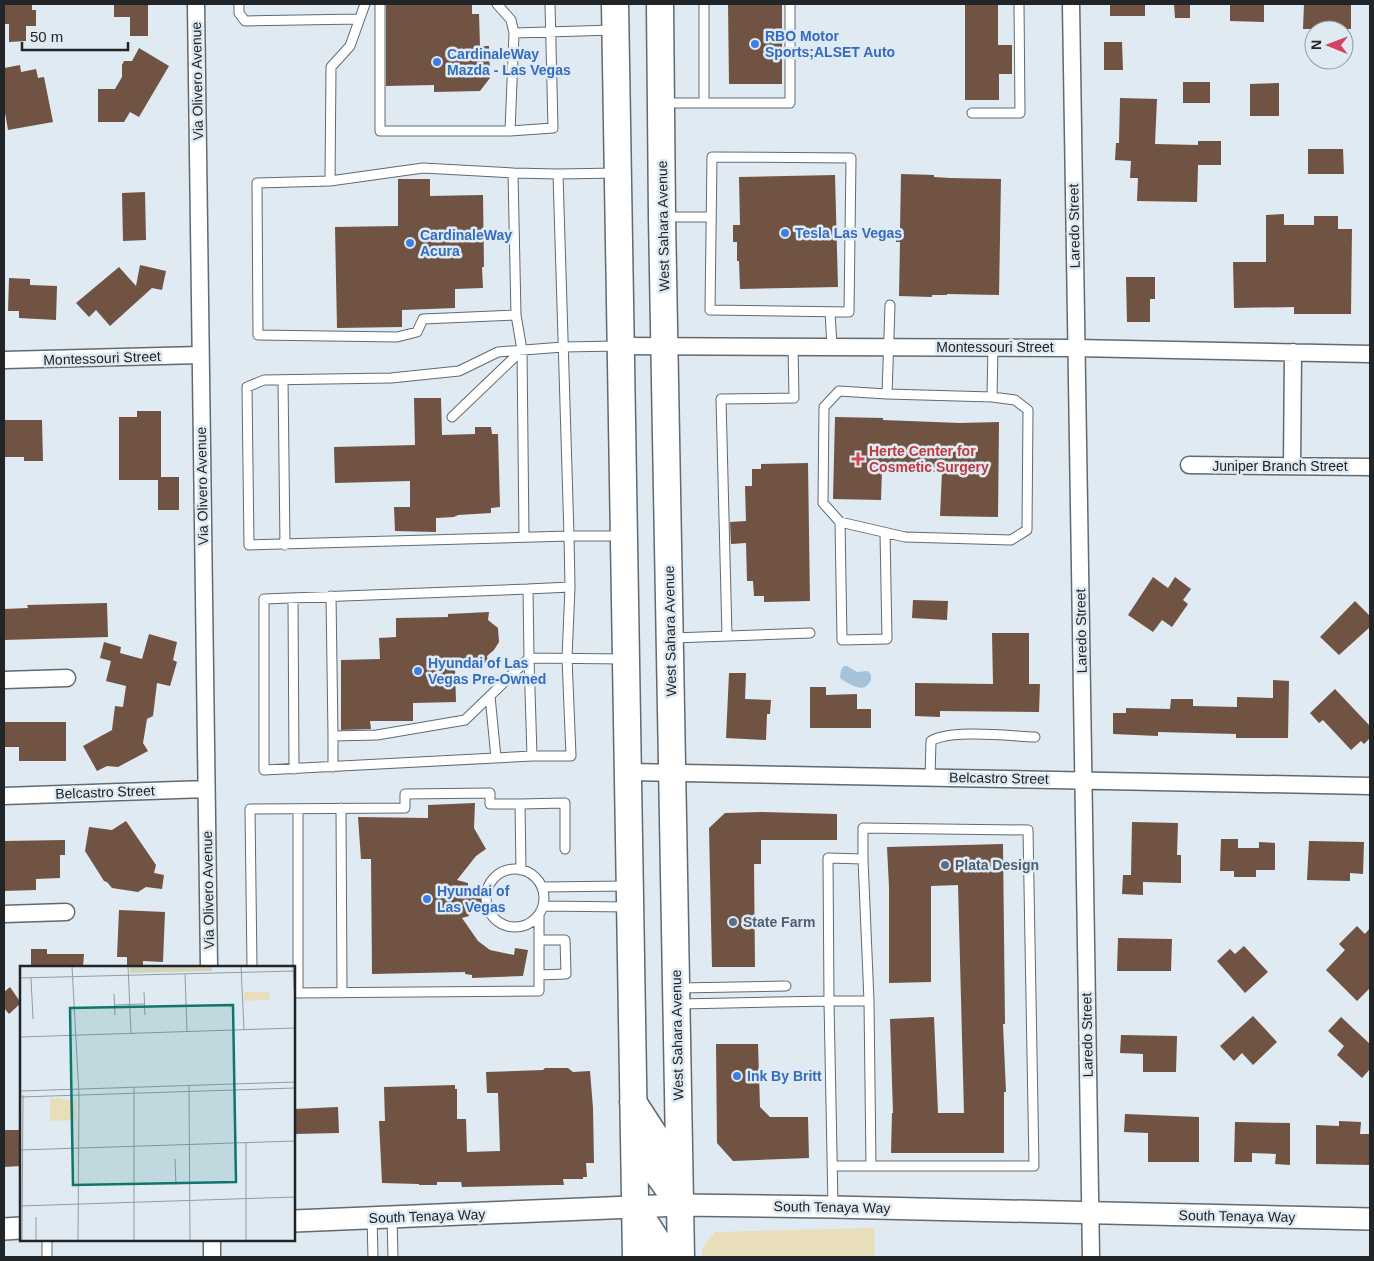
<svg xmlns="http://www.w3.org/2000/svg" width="1374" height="1261" font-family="Helvetica,sans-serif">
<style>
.sand{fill:#e8dfba}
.water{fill:#a4c2da}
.building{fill:#705342}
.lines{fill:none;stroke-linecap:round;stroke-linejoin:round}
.service-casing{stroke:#616a71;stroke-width:11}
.minor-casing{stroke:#616a71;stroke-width:19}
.tertiary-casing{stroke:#616a71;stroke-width:24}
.primary-casing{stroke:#616a71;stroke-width:29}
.service{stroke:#fff;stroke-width:9}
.minor{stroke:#fff;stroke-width:16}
.tertiary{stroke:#fff;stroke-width:21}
.primary{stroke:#fff;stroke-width:26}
.shop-dot{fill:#3f7fe0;stroke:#dfeaf2;stroke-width:2}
.health-dot{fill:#e0444e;stroke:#dfeaf2;stroke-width:2}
.service-dot{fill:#5c6f8a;stroke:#dfeaf2;stroke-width:2}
.labels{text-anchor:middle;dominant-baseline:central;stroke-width:5;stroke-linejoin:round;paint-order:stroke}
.shop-label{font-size:14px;font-weight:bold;fill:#366cbe;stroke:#dfeaf2;text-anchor:start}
.street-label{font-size:14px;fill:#212528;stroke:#dfeaf2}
.health-label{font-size:14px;font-weight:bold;fill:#be3a42;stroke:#dfeaf2;text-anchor:start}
.service-label{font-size:14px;font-weight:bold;fill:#4e5e75;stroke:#dfeaf2;text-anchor:start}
.inset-road{fill:none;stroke:#939ba1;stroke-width:1}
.view{fill:#0f766e;fill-opacity:0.15;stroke:#0f766e;stroke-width:2.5}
.inset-edge{fill:none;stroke:#212528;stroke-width:2.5}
</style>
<rect width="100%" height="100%" fill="#dfeaf2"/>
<path class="sand" d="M874,1228L875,1257H702V1248L715,1232Z"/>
<path class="water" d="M847,666L857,672L868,671L871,675V680C870,682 867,686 865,687C859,690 845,682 840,678L841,670L844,666Z"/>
<path class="building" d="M4,4H32V10H36V26H26V41L9,42V24H4Z
M114,4H148V36H130V17H114Z
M386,4H472V14H479L480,46H489L490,78L480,91L434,92V85L386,86Z
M728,4H782V84H729Z
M965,4H998V45H1012V74H999V100H965Z
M1110,4H1145V16H1110Z
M1174,4H1190V18H1175Z
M1230,4H1264V22L1230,21Z
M1304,4H1351V29H1303Z
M1104,42H1122L1123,70H1104Z
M139,48L169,66L139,117L130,112L124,122H98V89H115L122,77V65L124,61H132Z
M20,65L21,72L36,69L38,78L44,77L53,122L8,130L4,107V68Z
M1183,82H1210V103H1183Z
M1279,83V116H1250V84Z
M1120,98L1157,99L1155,144L1198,145V141H1221V165H1198L1197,202L1137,201L1138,178H1130L1131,161L1115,160L1116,143H1119Z
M1308,149H1343L1344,174H1308Z
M901,174L934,175V177L950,178L1001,179L999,295L947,294V295H932V297L899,296L900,242H896V229H900Z
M835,175L838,287L740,289L739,261H737V242H733V225H740L739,177Z
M398,179H430V196L483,195L484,267H482L483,288L455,289V308L402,310V327L337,328L335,227L398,226Z
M145,192L146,240L123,241L122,193Z
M1284,214V225H1314V216H1338V229H1352L1351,314H1294V307L1234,308L1233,262H1266V215Z
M140,265L166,271L162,290L152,288L110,326L96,310L89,317L76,303L119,267L136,286Z
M1126,277H1155V299H1150V322H1127Z
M9,278L30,279V285L57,286L56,320L19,318V311H8Z
M414,398H441L442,435L475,434V427H491L492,434H498L500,507L491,508V513L458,515L454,517L436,518V532L395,531L394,507H410V481L335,483L334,447L415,445Z
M137,411H161V477H179V510H158V480H119V417H137Z
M835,417L883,418V420L960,423L999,422L998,517L940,516L942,472L882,470L881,500L833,499Z
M4,420H42L43,461H24V457H4Z
M808,463L810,601L764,602V596H754L753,581H747L746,543L731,544L730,522L746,521L745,486H752V469H761V464Z
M1153,577L1168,588L1175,577L1191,589L1183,600L1188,604L1172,627L1162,620L1153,632L1128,615Z
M913,600L948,601L947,620L912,618Z
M1355,601L1370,616V627L1339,655L1320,637Z
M107,603L108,637L4,640V609L28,608L27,605Z
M489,612L488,620L498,628L499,642L494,650L487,656L488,663H465V669H455L456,702L413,703V721H370L371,729L341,730V660L380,659L379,638L396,637V618L448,617V614Z
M992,633H1029V684H1040L1039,712L940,711V717L915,716V683L993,684Z
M149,634L177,642L173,660L177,662L170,686L157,683L153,716L147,719L143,743L148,751L118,767L107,766L97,771L83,746L112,730L115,706L123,707L126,686L106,681L111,661L100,658L104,642L121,647L120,653L142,659Z
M729,673H746L745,699L771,700L770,714H767L766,740L726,738Z
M1273,680L1289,681L1288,738H1236V734L1158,732V736L1113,734V713H1126V708L1170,709L1171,699H1193V706L1237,707V697L1273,698Z
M810,687H826V695L857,694V709H871V728H810Z
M1335,689L1370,726V738L1364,744L1361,741L1351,750L1323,720L1319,723L1310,713Z
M5,722H66V761H19V747H5Z
M475,803L474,828L486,849L476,856L457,880L468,883V890H482V908L468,909L469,916L462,918L478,941L490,950L514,955L515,948L528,950L523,976L472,978V975L465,974V972L372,974L371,859H361L358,817L428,818V805Z
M761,812L837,814V840H761V864H754L755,967H712L709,828L725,813Z
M126,821L156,865L154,873L164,875L162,889L146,887L138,892L112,888L107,882L104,881L85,851L89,827L112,830Z
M1132,822L1178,823L1177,855H1181V883L1143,882V895L1122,894L1123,875H1131Z
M1221,839H1238V848H1259V842L1275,843V870H1256V877H1234V871H1220Z
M65,840V855H60V878L36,879V890L4,891V841Z
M1309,841L1364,842L1363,874L1350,873V881L1307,880Z
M1003,844L1005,1024H1003L1006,1092H1004V1153H891L892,1113H893L890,1019L934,1017L938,1113H964L958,885L931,886V982L889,983V887L887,847Z
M119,910L165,912L163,962L143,961V967H127V957H117Z
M1357,926L1365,934L1370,928V988L1357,1001L1326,970L1345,950L1339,944Z
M1118,938L1172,939L1171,971H1117Z
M1244,946L1268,972L1245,993L1217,961L1230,949L1235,954Z
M31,949H47V954H84L83,967H31Z
M10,987L21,1003L9,1014L4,1008V992Z
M1253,1016L1277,1042L1253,1065L1242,1053L1234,1061L1220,1046Z
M1341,1017L1370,1044V1069L1362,1078L1337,1055L1344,1046L1328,1031Z
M1121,1035L1177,1036L1176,1072H1143V1054L1120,1053Z
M716,1044H758L760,1107L770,1117H808L809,1158L733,1161L717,1143Z
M545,1068H568L573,1072L590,1071L593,1108L594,1163H586L587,1177H583V1179H563L564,1185H553L462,1187L461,1182H437V1185H419V1184L382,1183L379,1121H385L384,1087L455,1085V1089H457V1119H466L467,1152L500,1151L498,1093H487L486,1072L543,1070Z
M338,1107L339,1133L294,1134V1109Z
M1125,1114L1199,1117V1162H1148V1133L1124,1132Z
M1339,1121L1361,1122L1360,1134H1370V1165L1316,1164V1125L1339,1126Z
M1235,1122L1290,1123V1165L1275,1164L1276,1154L1252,1153V1162H1234Z
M4,1130H21V1166L4,1167Z"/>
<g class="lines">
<g class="service-casing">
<path id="service" d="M239,4V13L245,21L359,19
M380,4V131H510L514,33
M497,4L511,20L514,33L614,30
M704,4V103
M662,103H790V4
M972,113H1020L1019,4
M510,131L553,128L550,4
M712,157L851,158L849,312L710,310Z
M513,173L558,174
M616,173L558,174L569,536L249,545L247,387L264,380L391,378L459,371L498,352L563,347L619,346
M330,181L331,67L350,46L365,4
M665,217H711
M890,305L887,394L992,397L993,347
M830,312L832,346
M516,315L423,319L417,332L397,337L258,335L257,183L330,181L423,168L513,173L516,315L522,350L524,537
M283,380L285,545
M887,394L839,391L824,407L823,503L840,522L905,537L1011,540L1027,530L1028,410L1015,400L992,397
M452,417L522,350
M840,522L842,640L887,639L885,533
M570,587L569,536H622
M528,589L570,587L567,658L571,756H532
M331,596L333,736L377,735L465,720L529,658L528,589L264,599V770L532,756L529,658L625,659
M293,598L294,769
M727,636L721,399L794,398L793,346
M673,638L810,633
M490,696L496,758
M333,736V767
M930,777L931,741C951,729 1009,736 1035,737
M341,808L342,993
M863,859L869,1001L871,1166
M486 898a29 29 0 1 1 58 0a29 29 0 1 1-58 0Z
M521,870L520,804L565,803V849
M542,887L627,886
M543,906L628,907
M539,940H565L566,974L539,975
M252,967L250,809L405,808V794L490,793V804H520
M679,988L786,986
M294,993L539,991V915
M298,993V809
M680,1004L829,1001L833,1206
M832,1166H1034L1028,830L863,828V859L828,858L829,1001H869
M372,1218L373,1257
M392,1218L393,1257
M47,1240V1257"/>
</g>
<g class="minor-casing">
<path id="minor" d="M196,4L209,967
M1071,4L1091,1257
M619,346L1076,348L1370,354
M4,360L200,355
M1189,465L1370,467
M1292,466L1293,352
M4,680L67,678
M628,772L1370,786
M4,796L206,789
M4,914L66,912
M212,1240V1257"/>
</g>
<g class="tertiary-casing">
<path id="tertiary" d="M294,1221L680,1205L833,1207L1370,1219
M4,1229L21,1228"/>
</g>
<g class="primary-casing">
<path id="primary" d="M615,4L636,1257
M660,4L662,217L681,1257
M633,1102L655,1136L657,1173L680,1205
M635,1207L657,1241L658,1257"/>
</g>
<use href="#service" class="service"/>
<use href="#minor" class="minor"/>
<use href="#tertiary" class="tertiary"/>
<use href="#primary" class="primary"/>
</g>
<g class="shop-dot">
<circle cx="755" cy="44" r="5"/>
<circle cx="437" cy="62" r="5"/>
<circle cx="785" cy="233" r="5"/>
<circle cx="410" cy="243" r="5"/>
<circle cx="418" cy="671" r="5"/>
<circle cx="427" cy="899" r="5"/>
<circle cx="737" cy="1076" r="5"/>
</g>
<path class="health-dot" d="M855.5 451.5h5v5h5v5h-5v5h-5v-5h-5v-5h5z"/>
<g class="service-dot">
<circle cx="945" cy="865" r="5"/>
<circle cx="733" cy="922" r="5"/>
</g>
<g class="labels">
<g class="shop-label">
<text x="765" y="36">RBO Motor<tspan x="765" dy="16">Sports;ALSET Auto</tspan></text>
<text x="447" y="54">CardinaleWay<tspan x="447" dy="16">Mazda - Las Vegas</tspan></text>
<text x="795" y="233">Tesla Las Vegas</text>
<text x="420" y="235">CardinaleWay<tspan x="420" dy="16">Acura</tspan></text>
<text x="428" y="663">Hyundai of Las<tspan x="428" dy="16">Vegas Pre-Owned</tspan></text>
<text x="437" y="891">Hyundai of<tspan x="437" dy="16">Las Vegas</tspan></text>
<text x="747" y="1076">Ink By Britt</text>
</g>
<g class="street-label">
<text transform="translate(197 81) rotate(-91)">Via Olivero Avenue</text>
<text transform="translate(663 226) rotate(-91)">West Sahara Avenue</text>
<text transform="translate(1074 226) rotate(-91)">Laredo Street</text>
<text x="995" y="347">Montessouri Street</text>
<text transform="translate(102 358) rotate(-2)">Montessouri Street</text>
<text x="1280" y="466">Juniper Branch Street</text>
<text transform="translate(202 486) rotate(-91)">Via Olivero Avenue</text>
<text transform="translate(670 631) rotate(-91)">West Sahara Avenue</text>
<text transform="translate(1081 631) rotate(-91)">Laredo Street</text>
<text transform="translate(999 778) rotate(1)">Belcastro Street</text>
<text transform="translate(105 792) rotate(-2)">Belcastro Street</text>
<text transform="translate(208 890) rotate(-91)">Via Olivero Avenue</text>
<text transform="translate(677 1035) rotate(-91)">West Sahara Avenue</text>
<text transform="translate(1087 1035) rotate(-91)">Laredo Street</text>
<text transform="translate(832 1207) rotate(1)">South Tenaya Way</text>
<text transform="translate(427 1216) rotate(-2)">South Tenaya Way</text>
<text transform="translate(1237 1216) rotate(1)">South Tenaya Way</text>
</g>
<g class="health-label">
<text x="869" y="451">Herte Center for<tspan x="869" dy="16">Cosmetic Surgery</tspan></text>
</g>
<g class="service-label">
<text x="955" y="865">Plata Design</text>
<text x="743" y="922">State Farm</text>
</g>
</g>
<g transform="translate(20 966)">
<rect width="275" height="275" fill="#dfeaf2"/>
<path d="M110,0H192V5L110,7Z" fill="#cfd4bb"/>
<path d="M224,26H249L250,34L224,35ZM30,132L55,134L56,154L30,155Z" fill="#e8dfba"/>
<path class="inset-road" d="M52,0L59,129L58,275M108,0L111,67M221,0L224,64M273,0L275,36M165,8L167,65M0,12L275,5M11,12L13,53M124,26L125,49M94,28L95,49M95,39L125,38M0,71L275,62M169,120L170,275M0,125L275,116M0,131L275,122M0,184L275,175M155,193L156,219M0,240L275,231M2,275L3,129M16,275V251M114,275V122M226,275V177"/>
<path class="view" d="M213,39L216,216L53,219L50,42Z"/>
<rect width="275" height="275" class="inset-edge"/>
</g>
<rect width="1374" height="1261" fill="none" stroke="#212528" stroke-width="10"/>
<g transform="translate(1329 45) rotate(271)"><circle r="24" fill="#dfeaf2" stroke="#939ba1"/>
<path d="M0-4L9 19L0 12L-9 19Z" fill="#d24261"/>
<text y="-8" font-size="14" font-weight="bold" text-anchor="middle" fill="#212528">N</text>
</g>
<path d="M22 42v8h106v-8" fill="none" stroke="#212528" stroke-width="2.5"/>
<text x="30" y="42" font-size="15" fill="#212528" stroke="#dfeaf2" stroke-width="4" paint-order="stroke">50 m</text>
</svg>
